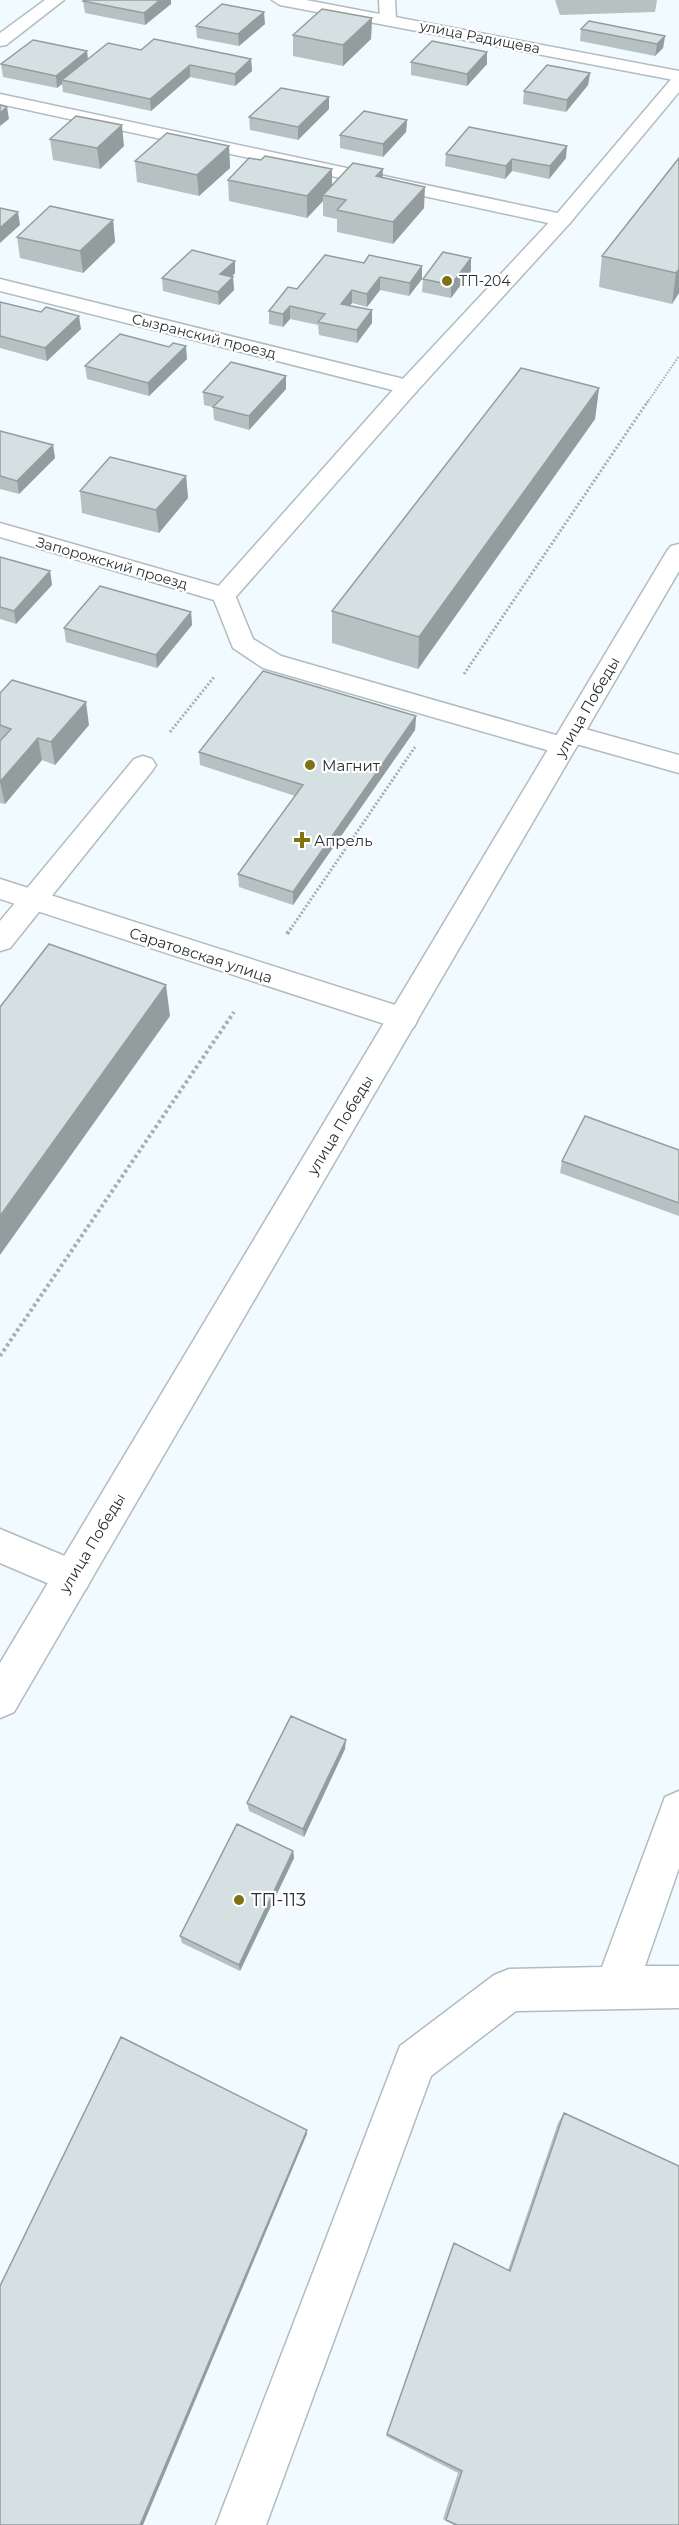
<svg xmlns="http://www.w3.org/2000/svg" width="679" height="2525" font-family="Montserrat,sans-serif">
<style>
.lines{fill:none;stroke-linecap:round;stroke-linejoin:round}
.lane-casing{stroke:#b1bcc1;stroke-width:3}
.street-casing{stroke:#b1bcc1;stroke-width:3}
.secondary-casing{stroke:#b1bcc1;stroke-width:3}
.path-far2{stroke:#a8afb2;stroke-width:2;stroke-dasharray:1.5 1.5;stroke-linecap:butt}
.path-far1{stroke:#a8afb2;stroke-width:3;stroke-dasharray:2 2;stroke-linecap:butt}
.path{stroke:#a8afb2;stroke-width:4;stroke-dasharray:3 3;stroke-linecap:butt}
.lane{fill:#fff;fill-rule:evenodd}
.street{fill:#fff;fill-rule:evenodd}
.secondary{fill:#fff;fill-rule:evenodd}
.wall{fill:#b6c1c2}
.shaded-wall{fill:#949d9e}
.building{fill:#d4e0e1;stroke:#949d9e;stroke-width:1.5}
.poi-dot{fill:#7f7213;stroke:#fff;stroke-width:2}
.labels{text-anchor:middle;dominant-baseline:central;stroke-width:4.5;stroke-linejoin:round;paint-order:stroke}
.far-street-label{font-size:14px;fill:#2a2e30;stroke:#fff}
.far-poi-label{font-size:14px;fill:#2a2e30;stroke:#fff;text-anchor:start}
.street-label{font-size:15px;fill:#2a2e30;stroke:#fff}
.poi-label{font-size:15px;fill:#2a2e30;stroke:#fff;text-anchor:start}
.near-poi-label{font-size:18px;fill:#2a2e30;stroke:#fff;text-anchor:start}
</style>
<rect width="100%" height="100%" fill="#f1fafe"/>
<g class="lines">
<g class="lane-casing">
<path id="lane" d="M379,0H395L396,20L394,24H382L380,20Z
M679,76V92L569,224L416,392L233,600L224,602L215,600L212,595L215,590L400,382L555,216L673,77Z
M571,725L679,755V773L562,740L558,734L562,728Z
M143,756L152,759L156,765L152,771L10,948L0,951V921L134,759Z
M0,1529L86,1565L92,1577L86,1589L73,1594L0,1563Z
M679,1791V1868L645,1966H679V2008L516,2011L431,2076L266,2525H216L400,2046L494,1975L509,1969L602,1967L665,1797Z"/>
</g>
<g class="street-casing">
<path id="street" d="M45,0H64L6,45L0,46V33Z
M272,0H306L679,71V81L280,5Z
M0,94L562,214L569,216L572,220L569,224L562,226L0,104Z
M0,279L416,382L419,387L416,392L408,394L0,291Z
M0,523L233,590L253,639L281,656L573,740L577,746L573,752L564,755L263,668L233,648L214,600L0,537Z
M0,879L414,1011L418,1019L414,1027L403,1030L0,899Z"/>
</g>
<g class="secondary-casing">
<path id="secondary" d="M679,544V571L14,1712L0,1718V1663L667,551L671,546Z"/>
</g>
<path class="path-far2" d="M647,403L679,356"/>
<path class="path-far1" d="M464,674L648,401
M170,732L214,677
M290,930L415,747"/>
<path class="path" d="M287,934L291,928
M0,1356L234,1012"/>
<use href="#lane" class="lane"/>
<use href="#street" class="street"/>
<use href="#secondary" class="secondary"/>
</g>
<path class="wall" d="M85,0H171V4L145,25L85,13L83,1Z
M555,0H657L655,12L560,15Z
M372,18L371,39L343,66L293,56V35Z
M265,24L239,46L197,38L196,26Z
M581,29L665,36L663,48L655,56L580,41Z
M141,50L251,59L252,71L235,86L190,77L151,111L63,92L62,84L57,88L3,77L1,64L87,51L88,59Z
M411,62L487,64L467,86L411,75Z
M590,73L588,85L566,112L523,104L524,91Z
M329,97V109L298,140L250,130L249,117Z
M407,120L406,132L383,157L340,148V135Z
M50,139L124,146L100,169L53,160Z
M229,146L230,168L199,196L137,182L135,161Z
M446,154L566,158L549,179L512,171L505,179L445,166Z
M679,158V293L672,304L599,287L602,256Z
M261,160L332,169V185L382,178L424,208L393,244L337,232V219L323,216V201L307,218L229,201L228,180Z
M113,220L115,242L83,273L20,258L17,237Z
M325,255L422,279L409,296L380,290L367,307L352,303L350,305L372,323L357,343L319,335L318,325L290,319L283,327L269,324V311L297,289Z
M471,258V271L451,298L422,292L423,279Z
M235,273L232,277H233L234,290L219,305L163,291L162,278Z
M0,302L81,329L47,361L0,348Z
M169,347L187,359L149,396L87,379L85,366Z
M599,388L595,419L418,669L332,643V611Z
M286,389L249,430L214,420L213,407L204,405L203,392Z
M0,431L53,445L55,458L19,494L0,489Z
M186,476L188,498L159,533L82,513L80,491Z
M0,557L50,571L52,585L16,624L0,619Z
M191,612L192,625L157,668L66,642L64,628Z
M0,693L89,725L55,765L42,760L5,804L0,803Z
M416,716L415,730L293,905L239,887L238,874L295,796L200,765L199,752Z
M679,1150V1216L560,1173L562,1161Z
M345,1749L304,1837L249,1811L247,1803Z
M293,1851L294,1858L240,1971L182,1943L180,1936Z
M564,2113L679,2525H454L443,2519L458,2473L386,2436L454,2243L508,2270L558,2123Z"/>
<path class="shaded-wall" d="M160,0H171V4L145,25L144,13Z
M264,12L265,24L239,46L238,34Z
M372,18L371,39L343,66V45Z
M665,36L663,48L655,56L657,44Z
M87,51L88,63L62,80V84L57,88L56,76Z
M487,52V64L467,86V74Z
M251,59L252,71L235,86V74Z
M190,65V77L151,111L150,99Z
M590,73L588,85L566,112L567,100Z
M329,97V109L298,140V127Z
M7,107L9,119L0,126V113Z
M407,120L406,132L383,157V144Z
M122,125L124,146L100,169L97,148Z
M229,146L230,168L199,196L197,175Z
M567,146L566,158L549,179L550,166Z
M512,159V171L505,179L506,166Z
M332,169V191L323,195V201L307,218V196Z
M383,169L382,190L376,176Z
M425,187L424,208L393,244V222Z
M18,212L20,225L0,243V228Z
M113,220L115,242L83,273L80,251Z
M471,258V271L451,298V285Z
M235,261V273L221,287L220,274Z
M422,266V279L409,296L410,283Z
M679,269V293L672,304L676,273Z
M233,277L234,290L219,305L218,292Z
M380,277V290L367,307V294Z
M352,290V303L341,316V304Z
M290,306V319L283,327V314Z
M372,310V323L357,343V330Z
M79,316L81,329L47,361L45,348Z
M186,346L187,359L149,396L148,383Z
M286,376V389L249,430V416Z
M599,388L595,419L418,669L419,637Z
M53,445L55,458L19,494L17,481Z
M186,476L188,498L159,533L156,510Z
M50,571L52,585L16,624L14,611Z
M191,612L192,625L157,668L156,655Z
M86,702L89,725L55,765L51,742Z
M416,716L415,730L293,905V892Z
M38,738L42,760L5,804L0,782Z
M166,985L170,1016L0,1255V1216Z
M346,1740L345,1749L304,1837L303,1829Z
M293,1851L294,1858L240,1971L239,1965Z
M307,2130V2134L143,2525H140Z"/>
<path class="building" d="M85,0H160L144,13L83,1Z
M222,4L264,12L238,34L196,26Z
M322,9L372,18L343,45L293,35Z
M589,21L665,36L657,44L581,29Z
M154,39L251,59L235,74L190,65L150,99L62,80L108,43L141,50Z
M33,40L87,51L56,76L1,64Z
M432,41L487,52L467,74L411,62Z
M547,65L590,73L567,100L524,91Z
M281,88L329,97L298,127L249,117Z
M0,105L7,107L0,113Z
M364,111L407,120L383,144L340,135Z
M76,116L122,125L97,148L50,139Z
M469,127L567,146L550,166L512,159L506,166L446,154Z
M167,133L229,146L197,175L135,161Z
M265,156L332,169L307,196L228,180L249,158L261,160Z
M679,158V269L676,273L602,256Z
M353,163L383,169L376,176L425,187L393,222L337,210L346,200L323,195Z
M50,206L113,220L80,251L17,237Z
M0,208L18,212L0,228Z
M192,250L235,261L220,274L233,277L218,292L162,278Z
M443,252L471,258L451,285L423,279Z
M325,255L364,263L369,255L422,266L410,283L380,277L367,294L352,290L341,304L372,310L357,330L318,322L325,314L290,306L283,314L269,311L288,287L297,289Z
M0,302L41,312L46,307L79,316L45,348L0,336Z
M120,334L169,347L173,343L186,346L148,383L85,366Z
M231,362L286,376L249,416L213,407L223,397L203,392Z
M521,368L599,388L419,637L332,611Z
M0,431L53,445L17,481L0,476Z
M110,457L186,476L156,510L80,491Z
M0,557L50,571L14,611L0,607Z
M100,586L191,612L156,655L64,628Z
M263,671L416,716L293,892L238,874L303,785L199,752Z
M12,680L86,702L51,742L38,738L0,782V741L11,729L0,725V693Z
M49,944L166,985L0,1216V1007Z
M585,1116L679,1150V1203L562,1161Z
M291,1716L346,1740L303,1829L247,1803Z
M237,1824L293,1851L239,1965L180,1936Z
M121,2037L307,2130L140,2525H0V2286Z
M564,2113L679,2166V2525H457L446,2520L462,2471L387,2434L454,2243L510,2271Z"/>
<g class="poi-dot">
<circle cx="447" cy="281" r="6"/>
<circle cx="310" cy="765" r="6"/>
<path d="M299 831h6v6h6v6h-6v6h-6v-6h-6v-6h6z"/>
<circle cx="239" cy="1900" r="6"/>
</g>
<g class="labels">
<g class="far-street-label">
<text transform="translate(480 37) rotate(11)">улица Радищева</text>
<text transform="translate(204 336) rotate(14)">Сызранский проезд</text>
<text transform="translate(112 563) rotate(16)">Запорожский проезд</text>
</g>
<g class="far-poi-label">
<text x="459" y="281">ТП-204</text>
</g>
<g class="street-label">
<text transform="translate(587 707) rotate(-60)">улица Победы</text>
<text transform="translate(201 955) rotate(18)">Саратовская улица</text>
<text transform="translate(340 1125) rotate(-59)">улица Победы</text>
<text transform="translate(92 1543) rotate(-59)">улица Победы</text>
</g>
<g class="poi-label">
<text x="322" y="765">Магнит</text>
<text x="314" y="840">Апрель</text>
</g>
<g class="near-poi-label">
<text x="251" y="1900">ТП-113</text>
</g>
</g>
</svg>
